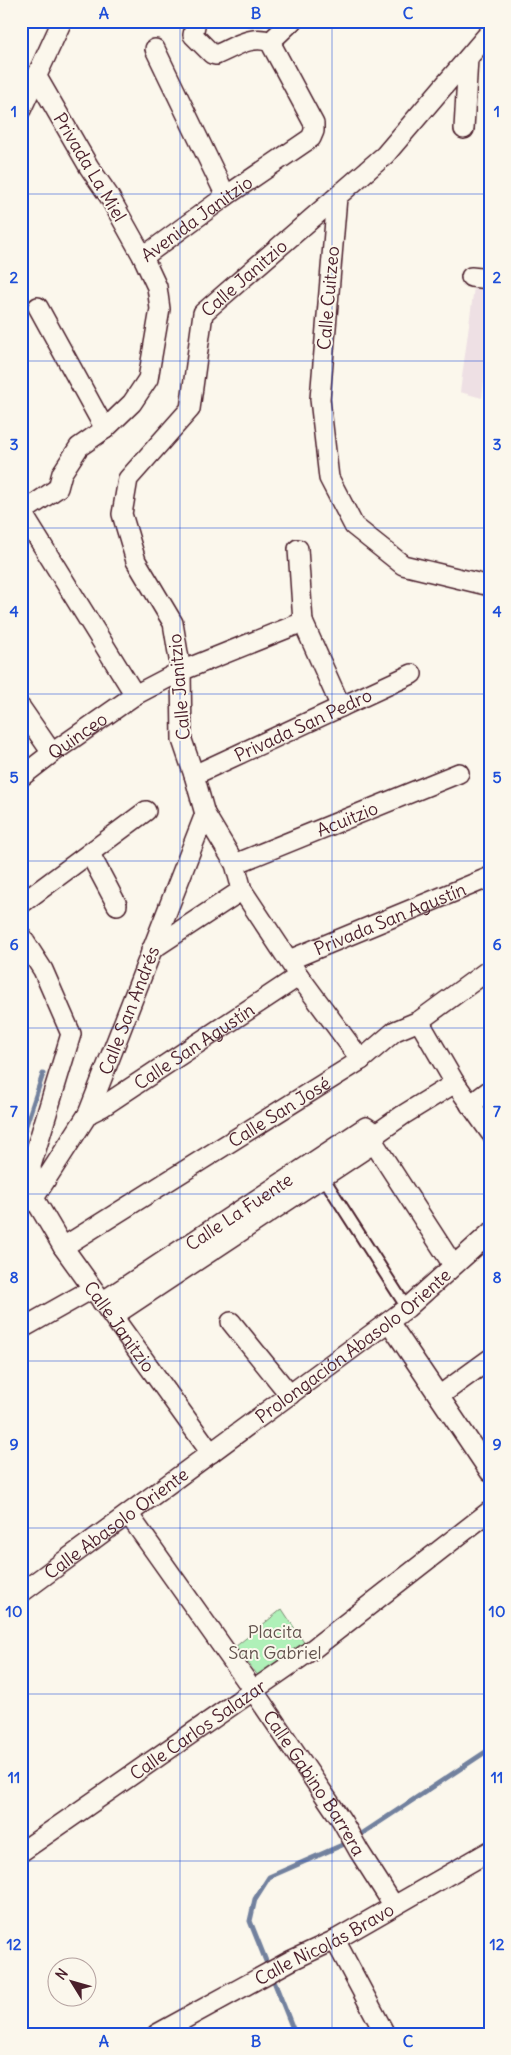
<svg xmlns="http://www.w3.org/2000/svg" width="511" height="2055" font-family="Delius,sans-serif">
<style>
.built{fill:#eee0e4}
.green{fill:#aff0b8;stroke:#7c8872}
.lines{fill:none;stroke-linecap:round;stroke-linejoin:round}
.stream{stroke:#72819e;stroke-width:5}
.service-casing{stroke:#4a1f2b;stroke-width:14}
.minor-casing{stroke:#4a1f2b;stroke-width:22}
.service{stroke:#fbf7ec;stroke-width:10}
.minor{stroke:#fbf7ec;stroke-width:19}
.grid{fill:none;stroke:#1d4ed8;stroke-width:1;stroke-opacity:0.55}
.labels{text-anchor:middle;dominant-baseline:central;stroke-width:4;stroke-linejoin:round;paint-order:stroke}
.street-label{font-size:18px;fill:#4a1f2b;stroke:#fbf7ec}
.park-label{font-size:18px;fill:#63534e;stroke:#fbf7ec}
.neatline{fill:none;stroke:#1d4ed8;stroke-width:2}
.grid-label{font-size:16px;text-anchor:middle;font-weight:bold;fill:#1d4ed8}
</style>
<rect width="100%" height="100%" fill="#fbf7ec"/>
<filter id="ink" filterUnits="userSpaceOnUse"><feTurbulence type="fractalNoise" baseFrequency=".02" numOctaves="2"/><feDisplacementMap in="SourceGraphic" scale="10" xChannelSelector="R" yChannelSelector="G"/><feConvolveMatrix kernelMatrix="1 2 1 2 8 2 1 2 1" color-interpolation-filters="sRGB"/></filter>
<g filter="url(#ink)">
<path class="built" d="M474,287L490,289V372H485L482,398L460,392Z"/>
<path class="green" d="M282,1609L305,1644L260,1678L235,1647Z"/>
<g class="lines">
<path class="stream" d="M21,1140L43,1074
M357,1837L490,1749
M295,2034L250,1921L255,1899L269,1877L349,1842"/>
<g class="service-casing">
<path id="service" d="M323,1177L407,1308"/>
</g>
<g class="minor-casing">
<g id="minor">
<path d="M270,42L292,21"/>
<path d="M155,49L226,196"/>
<path d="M21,110L62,21"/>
<path d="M464,129L468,58"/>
<path d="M337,197L320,399L329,478L354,526L403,565L490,586"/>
<path id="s1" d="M143,257L226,196L311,138L314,131V124L270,42C252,34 233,48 216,55L212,54L193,35L196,21"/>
<path d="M471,277L490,279"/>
<path d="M38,307L105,429"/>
<path d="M21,511L135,695"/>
<path d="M21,513L58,488L62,473L79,447L105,429L132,403L148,379L160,309L157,287L143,257L109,196L89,167L37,77"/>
<path d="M298,549L303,622L341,707"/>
<path d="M21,708L52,753"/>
<path id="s2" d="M194,775L412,674"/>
<path id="s3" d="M21,777L52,753L135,695L181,671L303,622"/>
<path d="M90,854L117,905"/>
<path id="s4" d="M235,864L459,773"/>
<path d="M21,904L146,811"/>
<path id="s5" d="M21,936L43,970L71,1034L31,1166L34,1198L63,1247L211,1453"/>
<path d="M151,950L242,890"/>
<path id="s6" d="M289,960L490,877"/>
<path d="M419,1021L455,1083L490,1132"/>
<path id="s7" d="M361,1060L299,976L242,890L235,864L205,814L194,775L182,740L181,671L173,623L136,561L122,514L128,479L190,409L203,313L385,155L490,32"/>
<path d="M470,1105L490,1090"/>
<path id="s8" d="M88,1114L102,1107L299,976"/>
<path d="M376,1134L403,1115L455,1083"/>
<path id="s9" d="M21,1205L34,1198L88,1114L205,814"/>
<path id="s10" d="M63,1247L361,1060L395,1031L419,1021L490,969"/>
<path id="s11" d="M102,1302L366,1127L376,1134L374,1143L453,1265"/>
<path d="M113,1316L374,1143"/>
<path d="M231,1322L290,1395"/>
<path d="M389,1322L490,1472"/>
<path d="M21,1329L92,1289"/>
<path d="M439,1396L490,1359"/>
<path id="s12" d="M129,1515L253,1690L342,1821L359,1851L394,1906"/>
<path id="s13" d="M21,1593L407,1308L490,1233"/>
<path id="s14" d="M21,1852L313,1649L490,1511"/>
<path d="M335,1940L385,2034"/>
<path id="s15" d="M157,2034L292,1960L335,1940L490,1851"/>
</g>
</g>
<use href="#service" class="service"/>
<use href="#minor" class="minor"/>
</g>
</g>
<path class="grid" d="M180,21V2034M332,21V2034M21,194H490M21,361H490M21,528H490M21,694H490M21,861H490M21,1028H490M21,1194H490M21,1361H490M21,1528H490M21,1694H490M21,1861H490"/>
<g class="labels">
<g class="street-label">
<text transform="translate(90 167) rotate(59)">Privada La Miel</text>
<text stroke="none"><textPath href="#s1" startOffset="66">Avenida Janitzio</textPath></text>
<text stroke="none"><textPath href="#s7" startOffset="889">Calle Janitzio</textPath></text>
<text transform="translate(328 298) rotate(-85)">Calle Cuitzeo</text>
<text transform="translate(179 687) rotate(-95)">Calle Janitzio</text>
<text stroke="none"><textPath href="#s2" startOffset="120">Privada San Pedro</textPath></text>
<text stroke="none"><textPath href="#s3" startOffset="70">Quinceo</textPath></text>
<text stroke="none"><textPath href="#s4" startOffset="121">Acuitzio</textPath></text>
<text stroke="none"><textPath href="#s6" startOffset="109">Privada San Agustín</textPath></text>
<text stroke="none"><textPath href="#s9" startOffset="226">Calle San Andrés</textPath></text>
<text stroke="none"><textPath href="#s8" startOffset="126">Calle San Agustín</textPath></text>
<text stroke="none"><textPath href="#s10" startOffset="255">Calle San José</textPath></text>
<text stroke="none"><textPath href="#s11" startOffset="164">Calle La Fuente</textPath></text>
<text stroke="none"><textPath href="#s5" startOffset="435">Calle Janitzio</textPath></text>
<text stroke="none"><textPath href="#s13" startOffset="414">Prolongación Abasolo Oriente</textPath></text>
<text stroke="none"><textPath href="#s13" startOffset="118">Calle Abasolo Oriente</textPath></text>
<text stroke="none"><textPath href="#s14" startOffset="215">Calle Carlos Salazar</textPath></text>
<text stroke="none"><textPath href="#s12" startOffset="326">Calle Gabino Barrera</textPath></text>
<text stroke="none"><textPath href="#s15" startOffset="190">Calle Nicolás Bravo</textPath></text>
</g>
<g class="park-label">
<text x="275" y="1631">Placita<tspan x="275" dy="21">San Gabriel</tspan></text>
</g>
</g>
<rect width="511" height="2055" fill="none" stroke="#fbf7ec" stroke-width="55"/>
<g transform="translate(72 1982) rotate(307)"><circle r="24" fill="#fbf7ec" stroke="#b4a19f"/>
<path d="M0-4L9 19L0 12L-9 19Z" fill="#4a1f2b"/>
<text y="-8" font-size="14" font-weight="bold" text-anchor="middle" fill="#4a1f2b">N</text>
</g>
<rect x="28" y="28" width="456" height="2000" class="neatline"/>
<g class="grid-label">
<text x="104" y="19">A</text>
<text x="256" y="19">B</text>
<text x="408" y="19">C</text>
<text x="14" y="117">1</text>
<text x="497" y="117">1</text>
<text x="14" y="283">2</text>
<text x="497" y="283">2</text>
<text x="14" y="450">3</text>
<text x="497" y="450">3</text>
<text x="14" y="617">4</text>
<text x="497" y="617">4</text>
<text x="14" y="783">5</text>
<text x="497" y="783">5</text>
<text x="14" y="950">6</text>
<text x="497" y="950">6</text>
<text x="14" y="1117">7</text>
<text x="497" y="1117">7</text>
<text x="14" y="1283">8</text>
<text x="497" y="1283">8</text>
<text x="14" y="1450">9</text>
<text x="497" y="1450">9</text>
<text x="14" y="1617">10</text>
<text x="497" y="1617">10</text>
<text x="14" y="1783">11</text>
<text x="497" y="1783">11</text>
<text x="14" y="1950">12</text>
<text x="497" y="1950">12</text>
<text x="104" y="2047">A</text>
<text x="256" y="2047">B</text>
<text x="408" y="2047">C</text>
</g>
</svg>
